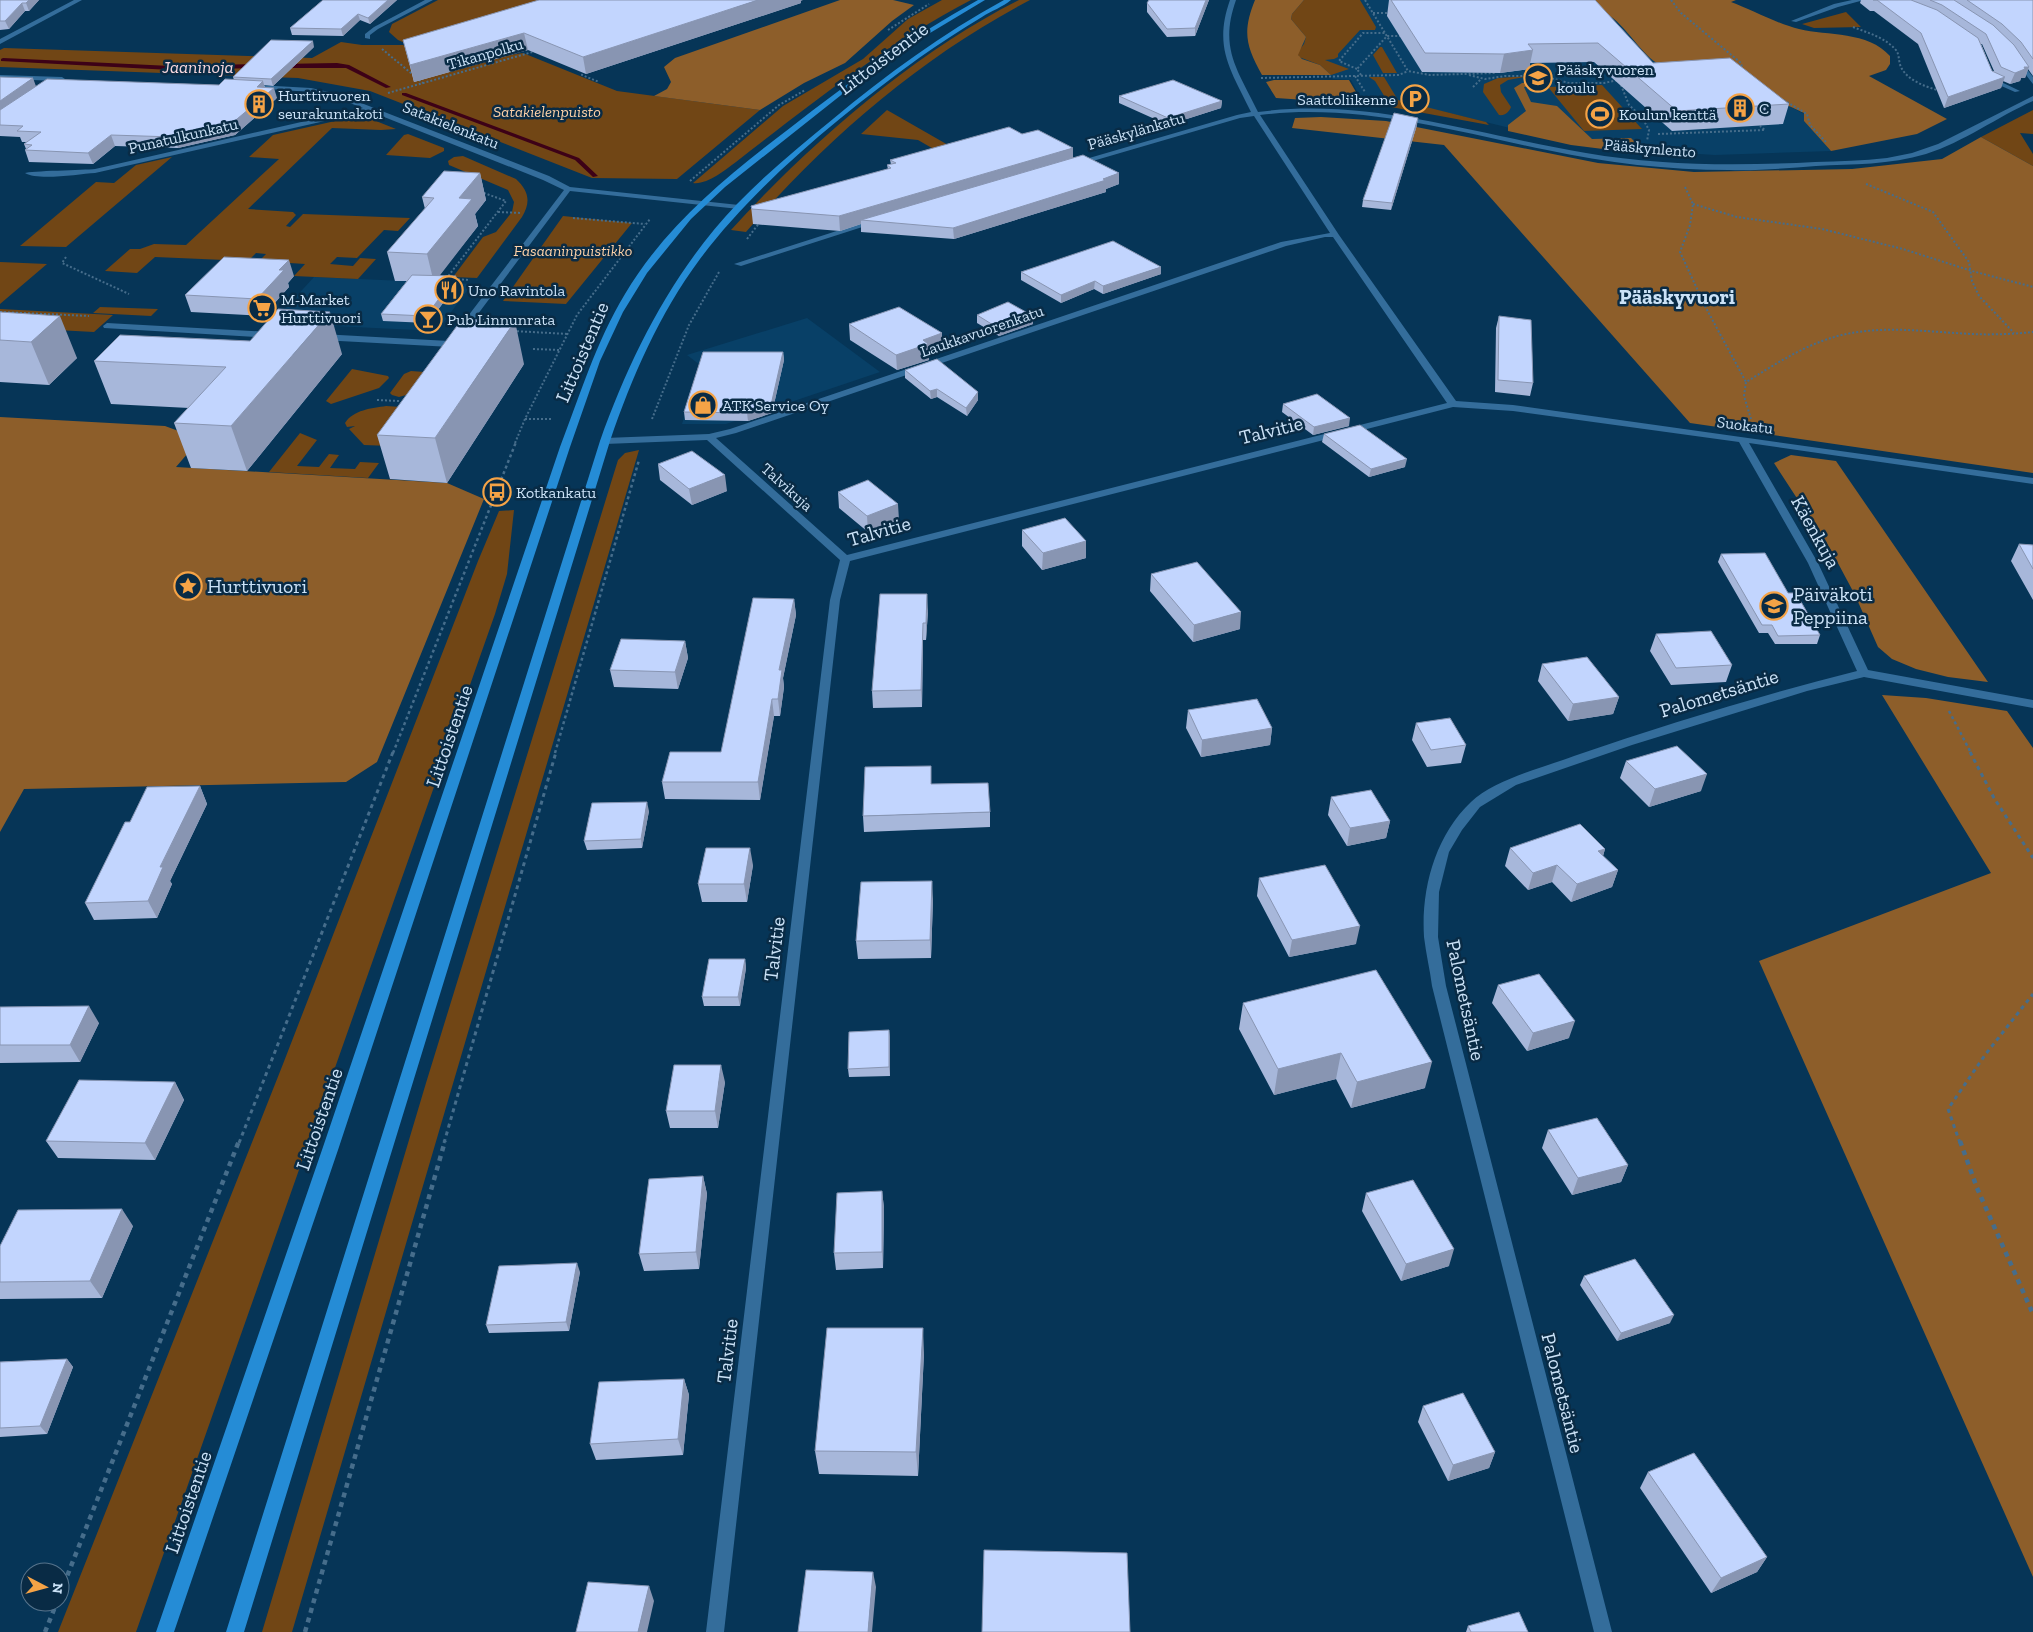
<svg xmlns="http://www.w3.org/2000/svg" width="2033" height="1632" font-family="'Zilla Slab',serif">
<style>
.built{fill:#084067}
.green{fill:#714615}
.forest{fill:#8d5e2a}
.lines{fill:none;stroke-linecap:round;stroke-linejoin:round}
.stream{fill:#3d0117;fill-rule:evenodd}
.path-far3{stroke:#466d8b;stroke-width:2;stroke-dasharray:2 2;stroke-linecap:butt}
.path-far2{stroke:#466d8b;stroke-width:2.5;stroke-dasharray:3 3;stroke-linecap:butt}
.path-far1{stroke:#466d8b;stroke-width:3;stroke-dasharray:4 4;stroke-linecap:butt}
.path{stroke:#466d8b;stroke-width:4.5;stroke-dasharray:5 5;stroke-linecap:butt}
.lane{fill:#346d9b;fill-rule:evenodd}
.street{fill:#346d9b;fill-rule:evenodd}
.secondary{fill:#258cd6;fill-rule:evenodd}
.wall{fill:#a7b7da;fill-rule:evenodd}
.shaded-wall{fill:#8895b2}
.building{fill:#c2d5fe;stroke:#8895b2}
.labels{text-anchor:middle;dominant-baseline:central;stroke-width:5;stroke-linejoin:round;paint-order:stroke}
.far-street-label{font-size:16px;fill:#cbe2f7;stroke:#092b45}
.far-poi-label{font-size:16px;fill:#cbe2f7;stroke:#092b45;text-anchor:start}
.far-park-label{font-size:16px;font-style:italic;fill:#fcd1a8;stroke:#092b45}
.far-water-label{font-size:18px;font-style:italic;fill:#f7d7dd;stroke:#092b45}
.street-label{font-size:20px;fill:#cbe2f7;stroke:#092b45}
.poi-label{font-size:20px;fill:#cbe2f7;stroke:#092b45;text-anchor:start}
.far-district-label{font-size:21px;font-weight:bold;fill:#cbe2f7;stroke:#092b45}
</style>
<rect width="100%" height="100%" fill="#063557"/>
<path class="built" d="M1304,0H1472L1603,12L1620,24L1657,63L1783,103L1804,114V121L1831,151L1715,155L1622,149L1534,134L1445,112L1394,102L1361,99L1351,80L1333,79L1320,65L1302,59Z
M314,277L472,284L437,331L272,323Z
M807,318L880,372L726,424H682L700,365L687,355Z"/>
<path class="green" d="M438,0H585L421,50L398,40L389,32L392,24Z
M942,0H971C886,44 811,104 736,162C725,170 707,185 693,183L783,106L863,59L908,19Z
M1019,0H1030C921,57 826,139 746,232L731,230C809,144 915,52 1019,0Z
M1304,0H1360L1376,27L1375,30H1360L1338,54V57L1334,59L1325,60L1349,69L1331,75L1320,65L1299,57L1297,53L1304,44L1306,37L1291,19L1292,14Z
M1846,12L1861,27L1814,28L1802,24Z
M341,42L362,45H403L451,64L523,53L617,91L760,110L677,179L592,178L370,91L298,78L0,67V50L4,48L312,58Z
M1380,47H1382L1397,73H1383L1373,55Z
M1531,76L1508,80L1500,85L1501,92L1511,107C1509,112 1505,116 1499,115L1483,92L1484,84L1498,78Z
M1369,77H1384L1398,100L1486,122L1489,125L1391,107L1375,81Z
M1602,85L1642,129L1584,131L1548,87Z
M887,110L1004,177L989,181L918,140L861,134Z
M2033,110V134L2020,133L2033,154V166L1981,137Z
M353,117H366L396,129L381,130L332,128L248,209L293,212L296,215L286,226L290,227L303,214L410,218L398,231L384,230L357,258L337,257L330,264L353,266L360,258L376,259L358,279L294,276L305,264L259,261L266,254L256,253L248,261L155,257L137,273L105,271L130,249H140L154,244L186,245L279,159L249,157L273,135Z
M408,134L444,148V151L430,158L386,155L404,135Z
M463,156L516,179C529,191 531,202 522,217L477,278L453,277L483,237L496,232L512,212L514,202L508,190L449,165L448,161L454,157Z
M172,157L66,247L20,246L96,182L114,183L136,165Z
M563,216L632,223L566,304L503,301Z
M0,262L47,264L0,304Z
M100,307L158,309L151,316L93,313Z
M0,309L113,315L94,332L0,327Z
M352,369L388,376L389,378L379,388L331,404L326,401Z
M411,371L425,372L413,393L399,397L392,395L390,393L404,374Z
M386,406L401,407L390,446L364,445L349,429L355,426L347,427L345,423C353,410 372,408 386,406Z
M300,433L317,440L297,466L319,467L329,454L339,455L330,468L355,469L360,462L379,463L368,478L269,472Z
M639,450L292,1632H262L426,1083L618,460L625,453Z
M514,510L507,574L495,614L136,1632H58L283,1064L478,561L499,511Z"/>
<path class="forest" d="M840,0H893L914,5L892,21L845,63L804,83L760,110L654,96L667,89L671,82L664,67L675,58Z
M1255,0H1304L1292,14L1291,19L1306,37L1298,55L1302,59L1320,65L1331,75H1262C1246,46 1242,32 1255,0Z
M1472,0H1736L1731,2C1750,9 1780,25 1799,29C1828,36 1868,31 1890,56V64L1886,70L1869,76L1947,119L1917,134L1831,151L1804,121V113C1758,90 1707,83 1659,64C1644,58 1625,24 1607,14Z
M1274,80H1349L1363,104L1276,98L1266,82Z
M1534,82L1538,85L1524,87L1531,102L1557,106L1592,139L1631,138L1634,141L1635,153L1571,145L1508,131V125L1526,111L1514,88L1522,83Z
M1321,117L1386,121L1598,163L1694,172L1852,169L1942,159L1981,137L2033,166V473L1690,423L1444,145L1292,128L1295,118Z
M0,417L165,426L200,439L176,467L447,483L484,499L377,762L346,782L24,789L0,832Z
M1791,455L1836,461L1988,682L1948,677L1916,669L1892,659L1878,647L1855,595L1832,552L1774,463Z
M1882,695L1926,698L2007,711L2033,748V1577L1759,961L1991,873Z"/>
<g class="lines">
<path class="stream" d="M3,58L171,66L259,64L262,66L259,68L171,70L1,61V59Z
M337,63L349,65L391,87L386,88L346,68H280L277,66L280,64Z
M402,93H406L579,158L598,176L593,177L575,160L402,95Z"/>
<path class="path-far3" d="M1365,0L1408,71L1430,75L1496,73
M1671,0L1681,13L1741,63L1743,71
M1373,13H1389
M1853,27C1868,33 1884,37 1895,49C1900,54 1898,61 1901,67C1907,80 1924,86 1937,90
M888,30L929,4
M382,49L423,83
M1528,65L1533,72L1529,75
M1357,69L1339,61L1363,33H1385
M583,70L582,75L599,82
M1361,75L1357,69L1387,36H1402
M1469,75L1485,79L1505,76H1542L1569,83H1604L1618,80
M1355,76L1365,92
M1261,78L1399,75L1408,71
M1621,85L1629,105L1643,118H1658
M1473,87L1481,79
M388,93L536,51
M1780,98L1807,114L1810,125L1826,142
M1643,119L1649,130L1647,141
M1658,134L1765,130L1760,126
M690,181L779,105L805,90
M1866,184L1933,212L1969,262L1972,281L1979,296L2014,333
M1685,187L1693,204L1690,225L1680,252L1706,308L1746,382
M1693,204L1737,217L1822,229L1903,249L1972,271L2033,287
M498,212L521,213
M573,218L645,224
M747,239L760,222
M66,257L62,263L129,294
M446,279L506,201L484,193
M454,279L470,280
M0,312L89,316
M513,331L568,334
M533,349L560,350
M377,400L399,401L402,403
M525,419H552
M652,419L689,325L719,272
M1751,419L1744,396L1746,382C1776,364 1807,343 1842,335C1884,325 1929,332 1972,334C1992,335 2013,334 2033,332
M515,443L525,419L577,315L650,219"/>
<path class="path-far2" d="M1949,711L1971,753
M393,753L516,442
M555,753L639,460"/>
<path class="path-far1" d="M1970,752L1994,798L2033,858
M239,1143L393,752
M444,1143L556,752
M1960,1143L1948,1109L1985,1055L2033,994"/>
<path class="path" d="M1960,1141L1977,1188L2033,1314
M60,1594L239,1141
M45,1632L57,1602
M305,1632L445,1141"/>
<path class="lane" d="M1852,0H1864L1838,7L1796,22L1791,21L1834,4Z
M2015,59H2019L2033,77V84L2015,61Z
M1989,74H1993L1995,79L2020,91L2015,92L1990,81Z"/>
<path class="street" d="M74,0H82L0,44V39Z
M425,0H433L378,29L370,35V39L365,38V34L374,27Z
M1230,0H1236C1219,48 1237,69 1258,112C1369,97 1477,135 1586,153C1662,166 1738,166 1815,162C1839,161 1863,161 1887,158L1912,153L1938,144L2033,96V101C1997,117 1964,142 1926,154C1890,165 1853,164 1816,166C1787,168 1758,171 1729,170C1668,170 1606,163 1547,150C1453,131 1357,103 1260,115L1339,235L1456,401L1513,405L2033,478V484L1749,443L1818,563L1868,670L2033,700V708L1864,677L1807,691L1632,745L1516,785L1480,807L1462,830L1449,852L1439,892L1438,937L1446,986L1612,1632H1594L1432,986C1430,970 1426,954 1424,937C1421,889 1435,836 1471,802C1494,780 1544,767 1574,756C1667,724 1762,695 1857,671L1808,563L1739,442L1513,411L1453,407L850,561L840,600L724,1632H706L830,600L840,560L707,440L605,444L600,441L605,438L709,434L730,429L1281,242L1330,233L1254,116L1240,118L1079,165L1072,163L1237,115L1251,112C1231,70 1213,48 1230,0ZM1325,237H1333L1447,403L847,555L716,438L736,433L1286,246Z
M0,75L62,77L65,79L62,81L0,79Z
M257,85L311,88L338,94L549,176L570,187L739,205L743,207L739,209L570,191L454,346L451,347L321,340L317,337L321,334L449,341L564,190L543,180L369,111L95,173C79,174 38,181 25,173C29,171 85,170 95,169L363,108L334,97L311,92L255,88L254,87Z
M874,219L881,221L741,266L734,264Z
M107,323L271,332L275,335L271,338L104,328L103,326Z"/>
<path class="secondary" d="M978,0H985L915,42L850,88L725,187L691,219L647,273L623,312L600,361L570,447L339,1147L174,1632H156L323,1147L560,447C580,395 596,342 625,294C666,225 727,176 790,128C850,81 911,37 978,0Z
M1004,0H1011C1003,7 991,11 982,17C960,30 939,44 919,58C842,114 757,183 700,259C659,314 632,377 610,441L244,1632H226L600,441C631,354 673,271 737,204C767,173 800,146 833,119C887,74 942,34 1004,0Z"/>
</g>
<path class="wall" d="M0,0H39L29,11H25L9,29L0,30Z
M323,0H397L370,24L360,20L343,36L292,35L290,28Z
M1209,0L1195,36L1167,37L1147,12V3Z
M1389,0H1595L1653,63L1789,104L1783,124L1672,131L1594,62L1530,63L1529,69L1500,73L1422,72L1387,16Z
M1861,0H2033V76L2028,69L2025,78H2021L2020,81L2010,84L2003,81L2001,88L1944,108L1918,44L1874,11H1870L1860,3ZM1981,44H1982L1994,71H1992Z
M801,1V3L586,74L528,50L414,82L403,40Z
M314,47L273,86L264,85L265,87L277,98L235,135L178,148L115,146L93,164L29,162L25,150L26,149L24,144L27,142H22L20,137L0,136V77L36,86L219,85L234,80L233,77Z
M1119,96L1222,101L1221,108L1168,125L1119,103Z
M1417,125L1391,210L1362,207L1363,200Z
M1022,134L1073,158L1119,184L1106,189V192L954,239L861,232V224L840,231L753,224L751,206L888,169L887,165L891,164L890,160Z
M480,173L486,200L475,214L478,226L439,275L458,283L428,323L383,321L381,314L407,281H395L387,252L425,209L422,197Z
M1021,272L1161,274L1103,294L1094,289L1061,303L1021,280Z
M294,276L288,283L289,287L263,316L191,312L185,295Z
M0,312L77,358L49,385L0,382Z
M977,315L1033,324L999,336L977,323Z
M1499,316L1533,383L1530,396L1495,392L1496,328Z
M849,324L942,333V348L929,354V360L897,370L850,340Z
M783,352L784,360L772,413L748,421L685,420L684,412Z
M342,354L247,471L191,468L174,423L189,408L111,404L94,361Z
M524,364L447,483L390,479L377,435Z
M905,370L978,400L967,416L937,397L931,399L905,378Z
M1283,404L1349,426L1313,435L1282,412Z
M1324,434L1405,467L1369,477L1322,442Z
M658,464L727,491L692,505L660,480Z
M838,492L899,520L868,532L839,508Z
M1022,530L1086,541V558L1042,570L1022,546Z
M2019,544L2033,545V600L2011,561Z
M1721,554L1788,593L1820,635L1817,644H1775L1768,633H1759L1718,562Z
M1151,574L1240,629L1193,642L1150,591Z
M794,599L796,615L783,678L784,687L780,716H774L760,800L665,799L662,782L721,752Z
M928,611L926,640H923L922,707L873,708L872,691Z
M1656,634L1732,665L1726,682L1671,685L1650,651Z
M685,641L688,658L678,689L614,687L610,670Z
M1542,664L1619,697L1613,714L1568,721L1538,681Z
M1188,710L1272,728L1270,745L1201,757L1186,728Z
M1416,723L1466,745L1461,763L1427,767L1412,740Z
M1626,761L1701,791L1649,807L1620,778Z
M200,786L207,804L170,881L172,884L157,918L94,920L85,903Z
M1331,797L1390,821L1386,838L1347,846L1328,815Z
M649,811L642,848L587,850L584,841Z
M990,812V827L864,832L863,816Z
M1510,848L1605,849L1603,856L1618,870L1612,887L1571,902L1552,882L1528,890L1505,866Z
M753,865L747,902H702L698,884Z
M1259,878L1356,944L1289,957L1257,896Z
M933,899L931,958L858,959L856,941Z
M745,959L746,968L740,1006H704L702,997Z
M1498,985L1569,1038L1527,1051L1492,1003Z
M1243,1003L1425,1088L1351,1108L1336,1079L1274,1095L1239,1029Z
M0,1007L99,1023L80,1062L0,1063Z
M889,1030L890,1039V1076L849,1077L848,1069Z
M175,1082L184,1100L155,1160L58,1158L46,1141Z
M725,1082L718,1128H670L666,1111Z
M1548,1130L1628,1165L1621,1182L1572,1195L1542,1148Z
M703,1176L707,1194L699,1269L644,1271L639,1254Z
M882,1191L884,1208L883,1268L836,1270L834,1253Z
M1366,1193L1449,1266L1401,1281L1362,1211Z
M133,1226L102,1298L0,1299V1246Z
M580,1272L569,1331L489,1333L486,1325Z
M1584,1276L1670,1323L1617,1341L1580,1285Z
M924,1353L918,1476L819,1474L815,1451Z
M67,1359L73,1367L47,1434L0,1437V1362Z
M684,1379L689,1395L683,1455L596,1460L590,1444Z
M1423,1406L1495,1452L1489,1468L1448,1481L1418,1422Z
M1648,1472L1767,1557L1757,1572L1711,1593L1640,1488Z
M1468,1626L1528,1632H1466Z"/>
<path class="shaded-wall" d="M29,0H39L29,11L26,3Z
M388,0H397L370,24L368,18Z
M758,0H803L801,1V3L586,74L583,57Z
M1206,0H1209L1195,36V28Z
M22,3L25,11L9,29L5,21Z
M358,14L360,20L343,36L341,29Z
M524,33L528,50L414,82L410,65Z
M313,41L314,47L273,86L271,79Z
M1533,50L1529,69L1500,73L1504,54Z
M2024,67H2029L2025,78H2021L2020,81L2010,84L2015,73Z
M2005,77L2001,88L1944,108L1948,97Z
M33,78L37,89L0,115V101Z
M263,81L266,92L257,87Z
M274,88L277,98L235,135L178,148L174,137Z
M1222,101L1221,108L1168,125V118Z
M1418,118L1417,125L1391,210L1392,203Z
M111,135L115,146L93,164L88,153Z
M1073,148V161L861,220V224L840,231L839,216Z
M480,173L486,200L475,214L478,226L434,283L427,254L459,198Z
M1119,173V184L1106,189V192L954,239L953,228Z
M289,260L294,276L288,283L289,287L263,316L257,299L279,270Z
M1161,267V274L1103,294V286Z
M456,276L458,283L428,323L426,316Z
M1095,281L1094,289L1061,303V295Z
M330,312L342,354L247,471L231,426Z
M60,316L77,358L49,385L31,342Z
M1033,316V324L999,336L998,328Z
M515,321L524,364L447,483L435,438Z
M942,333V348L929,354V360L897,370L896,355L923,340Z
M783,352L784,360L772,413L748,421L747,413Z
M937,389V397L931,399L930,391Z
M978,392V400L967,416L966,408Z
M1350,418L1349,426L1313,435L1314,427Z
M1407,459L1405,467L1369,477L1371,469Z
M725,475L727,491L692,505L689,489Z
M898,504L899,520L868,532L867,516Z
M1086,541V558L1042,570L1043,553Z
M927,594L928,611L926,640V623Z
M794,599L796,615L783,678L784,687L780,716L778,699L779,670Z
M1241,612L1240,629L1193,642L1194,625Z
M923,623V640L922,707L921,690Z
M685,641L688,658L678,689L675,672Z
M1619,697L1613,714L1568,721L1573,704Z
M772,699L774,716L760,800L758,782Z
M1272,728L1270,745L1201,757L1202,740Z
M1707,774L1701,791L1649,807L1655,789Z
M200,786L207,804L170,881L172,884L157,918L148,901L160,867Z
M647,802L649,811L642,848L641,839Z
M1390,821L1386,838L1347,846L1350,828Z
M750,848L753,865L747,902L744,884Z
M1605,849L1600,866L1598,851Z
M1557,865L1552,882L1528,890L1533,873Z
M1618,870L1612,887L1571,902L1577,884Z
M932,881L933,899L931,958L930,940Z
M1360,926L1356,944L1289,957L1292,940Z
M745,959L746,968L740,1006L738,997Z
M89,1006L99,1023L80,1062L70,1045Z
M1575,1021L1569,1038L1527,1051L1533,1033Z
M889,1030L890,1039V1076L889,1067Z
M1341,1053L1336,1079L1274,1095L1278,1069Z
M1432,1062L1425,1088L1351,1108L1357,1082Z
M721,1065L725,1082L718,1128L715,1111Z
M175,1082L184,1100L155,1160L145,1143Z
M1628,1165L1621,1182L1572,1195L1578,1178Z
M703,1176L707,1194L699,1269L696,1252Z
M882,1191L884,1208L883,1268L882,1252Z
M122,1209L133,1226L102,1298L90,1281Z
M1454,1249L1449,1266L1401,1281L1406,1264Z
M577,1263L580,1272L569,1331L566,1322Z
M1674,1315L1670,1323L1617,1341L1621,1333Z
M923,1328L924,1353L918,1476L916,1452Z
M67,1359L73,1367L47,1434L40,1426Z
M684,1379L689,1395L683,1455L678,1439Z
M1495,1452L1489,1468L1448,1481L1453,1465Z
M1767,1557L1757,1572L1711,1593L1721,1578Z
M873,1572L876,1587L872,1632H868Z
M649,1586L654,1601L647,1632H638Z"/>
<path class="building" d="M0,0H29L26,3H22L5,21H0Z
M323,0H388L368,18L358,14L341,29L290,28Z
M539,0H758L583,57L524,33L410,65L403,40Z
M1149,0H1206L1195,28L1167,29L1147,3Z
M1391,0H1595L1653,63L1730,58L1789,104L1677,111L1598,43L1528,44L1533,50L1504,54L1425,53Z
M1873,0H1911L1937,10L1978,38L1992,71L2005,77L1948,97L1921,33L1877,0Z
M1930,0H1954L1993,25L2014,45L2029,67H2024L2025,69L2015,73L2001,67L1986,34L1942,5Z
M1967,0H2033V59L2021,42L2002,24Z
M271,40L313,41L271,79L233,77Z
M0,77L33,78L0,101Z
M47,79L219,85L225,79L263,81L257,87L274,88L231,124L174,137L111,135L88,153L25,150L32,145L24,144L41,132L17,131L23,126L0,125V110Z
M1173,80L1222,101L1168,118L1119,96Z
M1394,113L1418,118L1392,203L1363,200Z
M1009,127L1022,134L1038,130L1073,148L839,216L752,209L751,206L891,168L887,165L896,163L890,160Z
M1083,155L1119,173L1103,179L1106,180L953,228L861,220Z
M444,171L480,173L459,198L472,199L427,254L387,252L434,198L422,197Z
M1113,241L1161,267L1103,286L1095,281L1061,295L1021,272Z
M224,257L289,260L279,270H284L257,299L185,295Z
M412,275L456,276L426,316L381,314Z
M1008,302L1033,316L998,328L977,315Z
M899,307L942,333L923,340L928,344L896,355L849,324Z
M278,309L330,312L231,426L174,423L226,367L94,361L120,335L250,341Z
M0,312L60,316L31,342L0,340Z
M1499,316L1531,320L1533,383L1498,380Z
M462,319L515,321L435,438L377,435Z
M703,352H783L771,405L747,413L684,412Z
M937,359L978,392L966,408L937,389L930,391L905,370Z
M1317,394L1350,418L1314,427L1283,404Z
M1360,425L1407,459L1371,469L1324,434Z
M692,451L725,475L689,489L658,464Z
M868,480L898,504L867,516L838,492Z
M1065,518L1086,541L1043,553L1022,530Z
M2019,544L2033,545V569Z
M1765,553L1788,593H1796L1820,635L1778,636L1772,625H1762L1721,554Z
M1197,562L1241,612L1194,625L1151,574Z
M880,594H927L926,623H923L921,690L872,691Z
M753,598L794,599L779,670H782L778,699H772L758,782H662L670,752H721Z
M1711,631L1732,665L1676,668L1656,634Z
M621,639L685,641L675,672L610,670Z
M1587,657L1619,697L1573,704L1542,664Z
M1257,699L1272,728L1202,740L1188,710Z
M1450,718L1466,745L1431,750L1416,723Z
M1677,746L1707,774L1655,789L1626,761Z
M931,766V784L988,783L990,812L863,816L865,767Z
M200,786L160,867H163L148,901L85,903L125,822H130L147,787Z
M1371,790L1390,821L1350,828L1331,797Z
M647,802L641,839L584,841L592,803Z
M1580,824L1605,849L1598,851L1618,870L1577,884L1557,865L1533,873L1510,848Z
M706,848H750L744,884H698Z
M1325,865L1360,926L1292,940L1259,878Z
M932,881L930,940L856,941L861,882Z
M709,959H745L738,997H702Z
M1376,970L1432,1062L1357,1082L1341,1053L1278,1069L1243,1003Z
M1539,974L1575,1021L1533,1033L1498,985Z
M89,1006L70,1045H0V1007Z
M889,1030V1067L848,1069L849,1032Z
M674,1065H721L715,1111H666Z
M79,1080L175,1082L145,1143L46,1141Z
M1597,1118L1628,1165L1578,1178L1548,1130Z
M703,1176L696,1252L639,1254L649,1179Z
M1413,1180L1454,1249L1406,1264L1366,1193Z
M882,1191V1252L834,1253L837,1193Z
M122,1209L90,1281L0,1282V1246L18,1210Z
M1635,1259L1674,1315L1621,1333L1584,1276Z
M577,1263L566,1322L486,1325L499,1266Z
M827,1328H923L916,1452L815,1451Z
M67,1359L40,1426L0,1428V1362Z
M684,1379L678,1439L590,1444L599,1382Z
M1463,1393L1495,1452L1453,1465L1423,1406Z
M1694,1453L1767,1557L1721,1578L1648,1472Z
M984,1550L1127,1553L1130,1632H982Z
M806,1570L873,1572L868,1632H798Z
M588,1582L649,1586L638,1632H576Z
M1519,1612L1528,1632H1471L1468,1626Z"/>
<defs>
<g id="school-ring" transform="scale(1.4375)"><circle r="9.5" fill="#092b45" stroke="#f5a346" stroke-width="1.5"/><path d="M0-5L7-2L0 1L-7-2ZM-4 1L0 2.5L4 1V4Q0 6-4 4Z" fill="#f5a346"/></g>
<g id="parking-ring" transform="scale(1.4375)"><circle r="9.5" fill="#092b45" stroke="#f5a346" stroke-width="1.5"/><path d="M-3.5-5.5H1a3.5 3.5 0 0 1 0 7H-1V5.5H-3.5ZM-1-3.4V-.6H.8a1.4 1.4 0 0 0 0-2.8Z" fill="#f5a346"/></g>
<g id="building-ring" transform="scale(1.4375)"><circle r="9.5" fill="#092b45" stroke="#f5a346" stroke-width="1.5"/><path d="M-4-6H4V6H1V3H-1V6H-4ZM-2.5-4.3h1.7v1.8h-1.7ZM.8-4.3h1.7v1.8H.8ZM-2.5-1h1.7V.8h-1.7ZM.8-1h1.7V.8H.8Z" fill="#f5a346"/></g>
<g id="stadium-ring" transform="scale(1.4375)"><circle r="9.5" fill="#092b45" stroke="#f5a346" stroke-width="1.5"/><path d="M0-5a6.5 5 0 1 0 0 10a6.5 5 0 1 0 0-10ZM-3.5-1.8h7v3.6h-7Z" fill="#f5a346"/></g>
<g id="restaurant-ring" transform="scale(1.4375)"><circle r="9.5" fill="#092b45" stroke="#f5a346" stroke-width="1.5"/><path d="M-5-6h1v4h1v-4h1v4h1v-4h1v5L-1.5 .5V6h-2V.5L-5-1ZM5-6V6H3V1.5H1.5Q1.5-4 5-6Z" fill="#f5a346"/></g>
<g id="supermarket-ring" transform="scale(1.4375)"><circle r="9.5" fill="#092b45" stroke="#f5a346" stroke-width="1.5"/><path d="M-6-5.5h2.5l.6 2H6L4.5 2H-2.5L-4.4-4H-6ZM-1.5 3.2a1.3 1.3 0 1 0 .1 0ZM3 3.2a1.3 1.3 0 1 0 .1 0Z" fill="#f5a346"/></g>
<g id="bar-ring" transform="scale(1.4375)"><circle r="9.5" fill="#092b45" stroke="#f5a346" stroke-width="1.5"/><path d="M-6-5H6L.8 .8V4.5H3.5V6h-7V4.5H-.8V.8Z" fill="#f5a346"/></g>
<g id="shop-ring" transform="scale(1.4375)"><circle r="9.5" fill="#092b45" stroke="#f5a346" stroke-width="1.5"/><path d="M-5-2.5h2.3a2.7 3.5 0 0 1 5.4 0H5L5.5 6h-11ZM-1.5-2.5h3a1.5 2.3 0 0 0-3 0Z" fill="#f5a346"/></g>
<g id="bus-ring" transform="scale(1.4375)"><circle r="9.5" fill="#092b45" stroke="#f5a346" stroke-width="1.5"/><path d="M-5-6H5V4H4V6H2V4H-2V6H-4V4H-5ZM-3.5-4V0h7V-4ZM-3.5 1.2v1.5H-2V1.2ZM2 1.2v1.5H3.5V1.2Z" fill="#f5a346"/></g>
<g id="sight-ring" transform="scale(1.4375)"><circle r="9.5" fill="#092b45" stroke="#f5a346" stroke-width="1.5"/><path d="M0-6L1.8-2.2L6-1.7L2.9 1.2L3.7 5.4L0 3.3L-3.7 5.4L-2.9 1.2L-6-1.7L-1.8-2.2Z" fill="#f5a346"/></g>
</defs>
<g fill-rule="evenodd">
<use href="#school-ring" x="1538" y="78"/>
<use href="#parking-ring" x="1415" y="99"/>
<use href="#building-ring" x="259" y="104"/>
<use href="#building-ring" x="1740" y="108"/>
<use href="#stadium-ring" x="1600" y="114"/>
<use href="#restaurant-ring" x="449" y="290"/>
<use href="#supermarket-ring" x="262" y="308"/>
<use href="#bar-ring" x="428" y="319"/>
<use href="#shop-ring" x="703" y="405"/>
<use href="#bus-ring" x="497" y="492"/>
<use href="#sight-ring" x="188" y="586"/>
<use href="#school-ring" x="1774" y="606"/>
</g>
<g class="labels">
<g class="far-street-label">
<text transform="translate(485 54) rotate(-16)">Tikanpolku</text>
<text transform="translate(451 125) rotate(22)">Satakielenkatu</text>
<text transform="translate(1136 131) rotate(-16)">Pääskylänkatu</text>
<text transform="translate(183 136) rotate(-13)">Punatulkunkatu</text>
<text transform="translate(1650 148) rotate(5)">Pääskynlento</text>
<text transform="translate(982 331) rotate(-19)">Laukkavuorenkatu</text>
<text transform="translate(1745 425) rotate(7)">Suokatu</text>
<text transform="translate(787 487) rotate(42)">Talvikuja</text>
</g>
<g class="far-poi-label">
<text x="1557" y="69">Pääskyvuoren<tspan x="1557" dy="18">koulu</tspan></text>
<text x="278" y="95">Hurttivuoren<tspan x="278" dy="18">seurakuntakoti</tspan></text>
<text x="1396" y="99" text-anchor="end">Saattoliikenne</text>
<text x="1759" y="108">C</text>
<text x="1619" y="114">Koulun kenttä</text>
<text x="468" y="290">Uno Ravintola</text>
<text x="281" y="299">M-Market<tspan x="281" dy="18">Hurttivuori</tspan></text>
<text x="447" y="319">Pub Linnunrata</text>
<text x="722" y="405">ATK Service Oy</text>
<text x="516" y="492">Kotkankatu</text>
</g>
<g class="far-park-label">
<text x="547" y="111">Satakielenpuisto</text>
<text x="573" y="250">Fasaaninpuistikko</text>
</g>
<g class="far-water-label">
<text x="198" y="67">Jaaninoja</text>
</g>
<g class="street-label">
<text transform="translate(883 58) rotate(-37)">Littoistentie</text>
<text transform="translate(582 352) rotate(-67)">Littoistentie</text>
<text transform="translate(1271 430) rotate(-14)">Talvitie</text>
<text transform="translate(879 531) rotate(-16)">Talvitie</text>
<text transform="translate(1816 532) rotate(61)">Käenkuja</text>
<text transform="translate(1719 693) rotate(-17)">Palometsäntie</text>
<text transform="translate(449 736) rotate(-71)">Littoistentie</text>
<text transform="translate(774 949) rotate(-83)">Talvitie</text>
<text transform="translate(1466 1000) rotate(78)">Palometsäntie</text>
<text transform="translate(319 1119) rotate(-71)">Littoistentie</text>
<text transform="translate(727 1351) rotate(-83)">Talvitie</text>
<text transform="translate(1563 1393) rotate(76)">Palometsäntie</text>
<text transform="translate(188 1502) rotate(-71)">Littoistentie</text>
</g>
<g class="poi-label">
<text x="207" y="586">Hurttivuori</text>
<text x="1793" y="594">Päiväkoti<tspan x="1793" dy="23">Peppiina</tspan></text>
</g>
<g class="far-district-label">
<text x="1677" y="296">Pääskyvuori</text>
</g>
</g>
<g transform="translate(45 1587) rotate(96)"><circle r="24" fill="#092b45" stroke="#57748c"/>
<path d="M0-4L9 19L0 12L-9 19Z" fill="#f5a346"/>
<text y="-8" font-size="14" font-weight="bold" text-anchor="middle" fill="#cbe2f7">N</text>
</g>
</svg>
